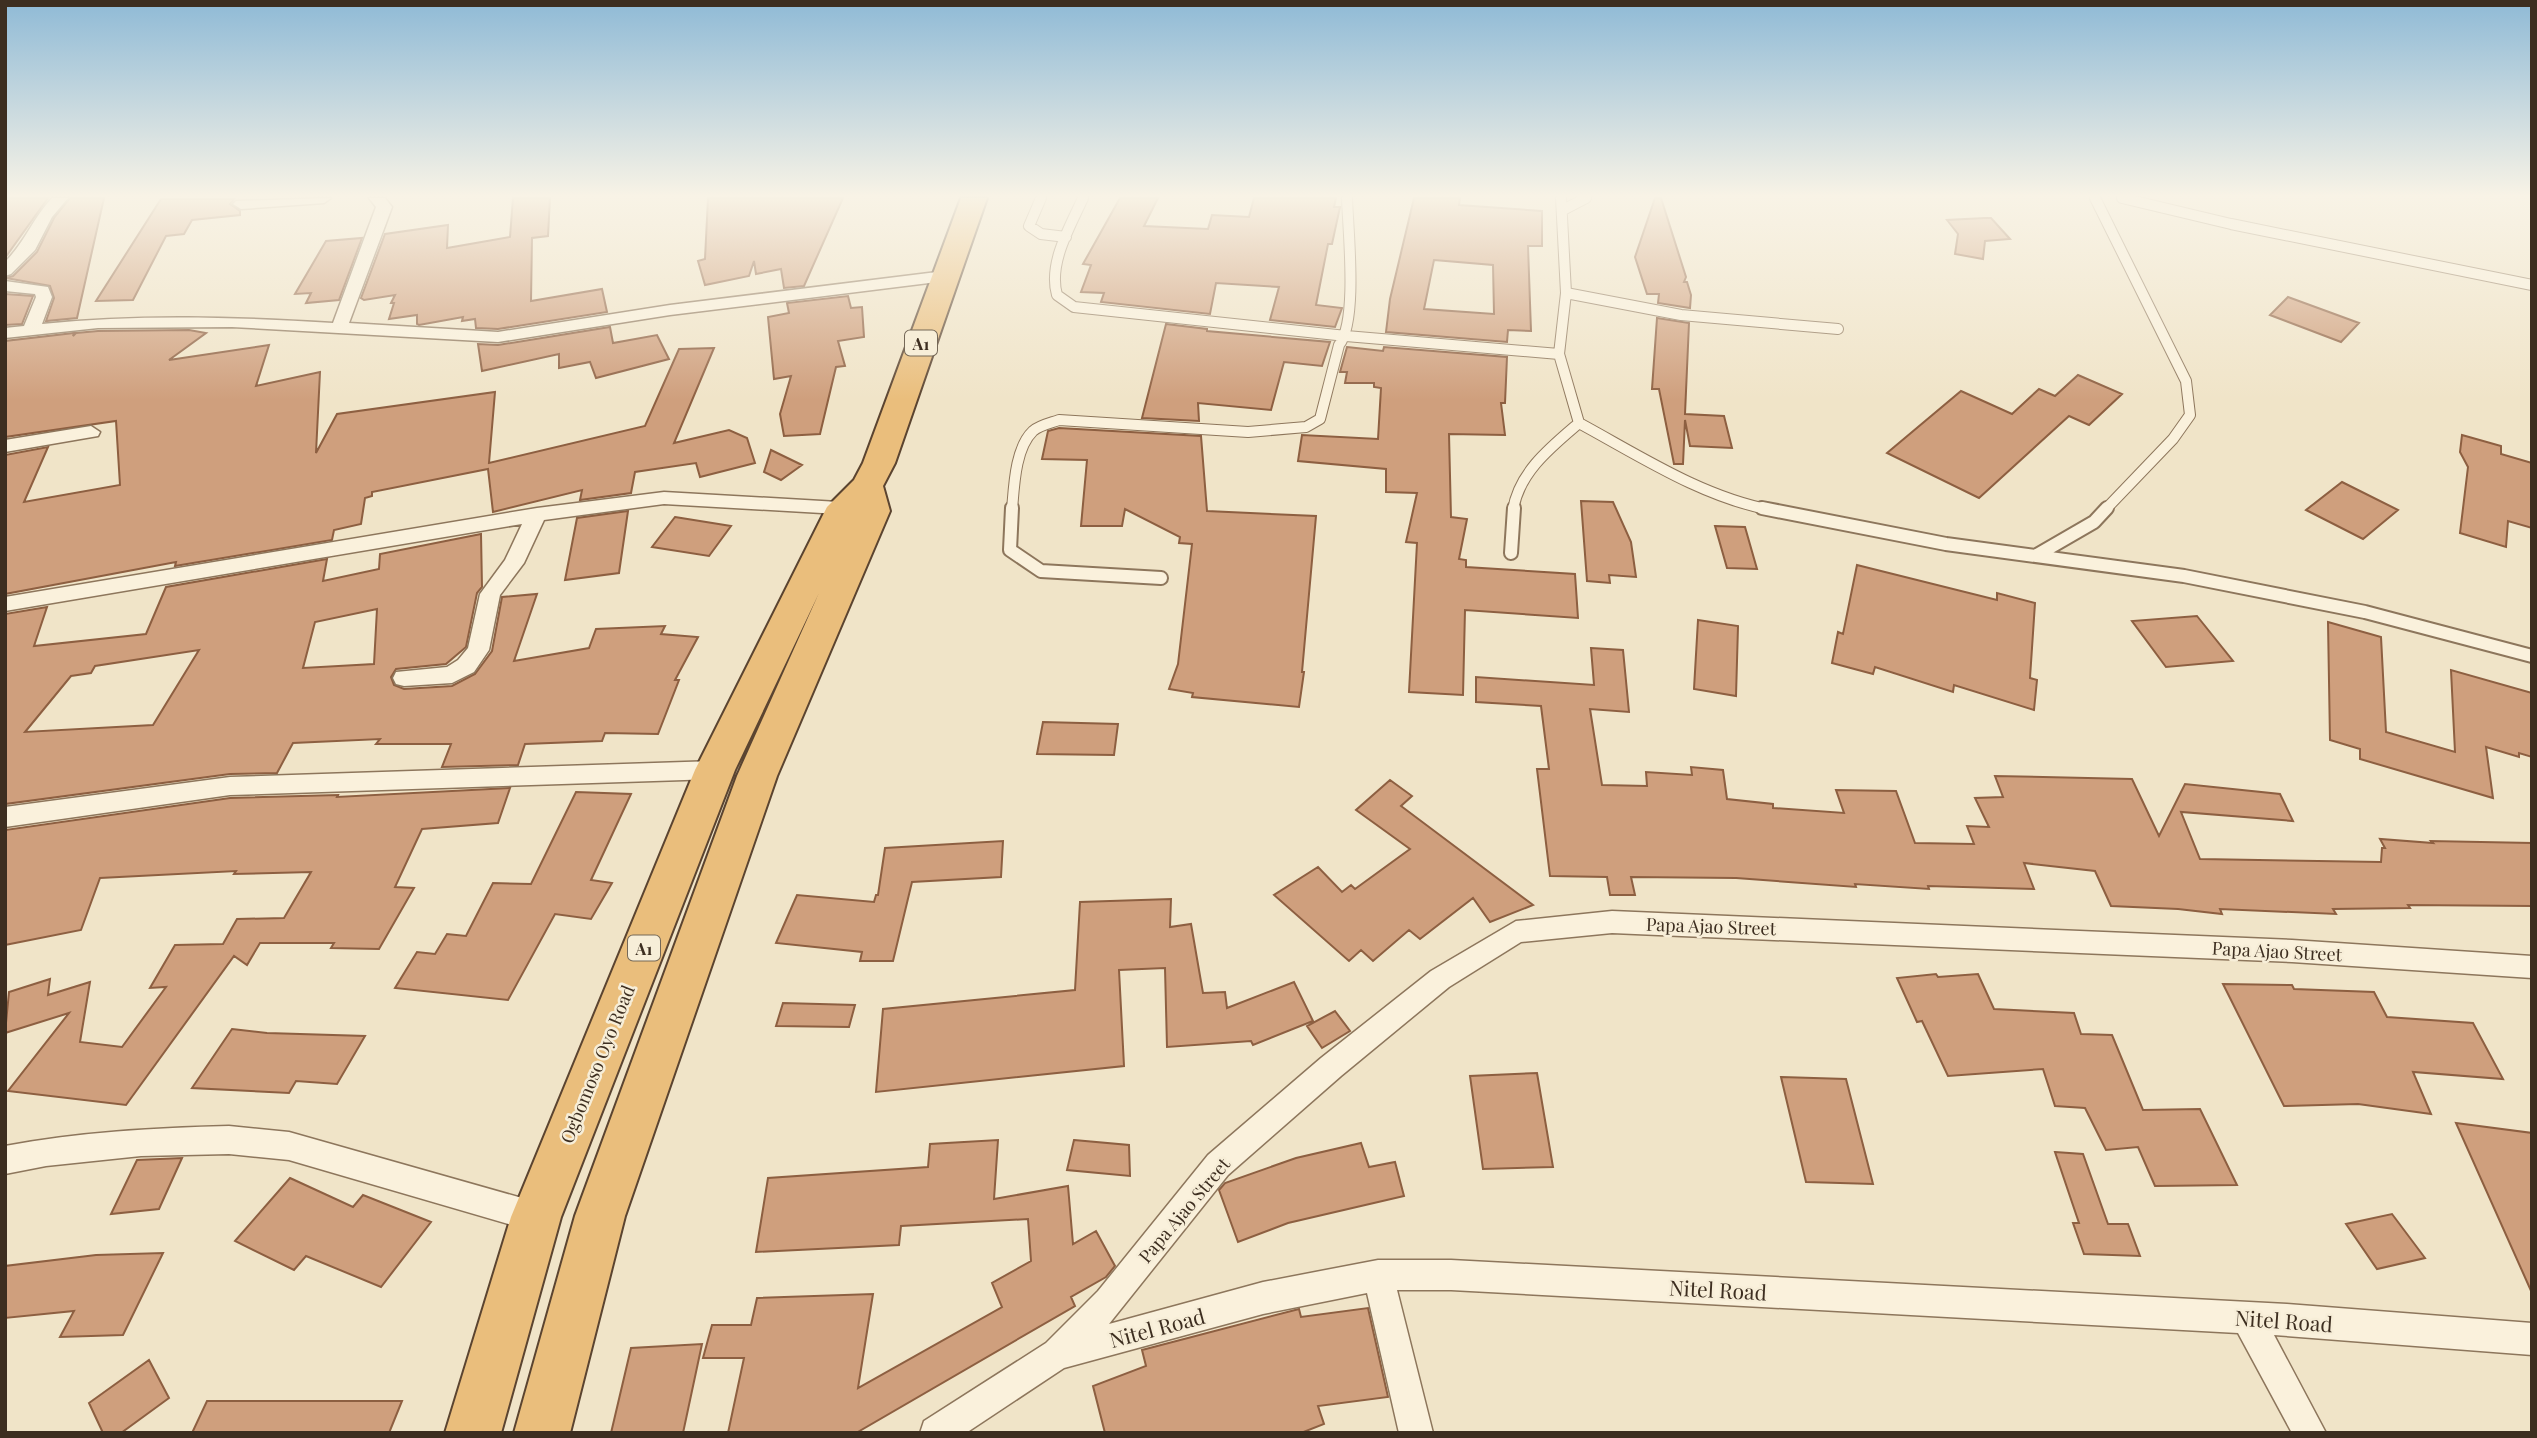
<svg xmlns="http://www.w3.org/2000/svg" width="2537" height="1438" font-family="'Playfair Display',serif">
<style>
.building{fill:#cf9f7d;stroke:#8d5f41;stroke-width:2;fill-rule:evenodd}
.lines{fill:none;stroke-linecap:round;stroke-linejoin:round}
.service-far1-casing{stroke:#8d765c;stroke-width:12}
.service-casing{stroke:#8d765c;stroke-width:16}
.minor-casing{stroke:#8d765c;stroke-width:3}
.trunk-casing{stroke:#5b4430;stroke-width:4}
.service-far1{stroke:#faf1dc;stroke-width:10}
.service{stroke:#faf1dc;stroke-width:12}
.minor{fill:#faf1dc;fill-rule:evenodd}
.trunk{fill:#eabe7c;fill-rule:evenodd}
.labels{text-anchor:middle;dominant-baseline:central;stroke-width:5;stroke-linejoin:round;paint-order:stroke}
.shield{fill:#f7eed8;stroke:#756857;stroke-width:2}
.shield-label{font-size:16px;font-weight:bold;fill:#3d2e20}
.street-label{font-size:18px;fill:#3d2e20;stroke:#f7eed8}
.near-street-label{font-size:21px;fill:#3d2e20;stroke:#f7eed8}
</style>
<rect width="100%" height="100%" fill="#f0e4c8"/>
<path class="building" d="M5,198H48L5,258Z
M70,198H104L77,318L46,321L54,298L50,286L6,278L13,276L37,252L54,218Z
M513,198H550L548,236L532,238L531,301L602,289L607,312L498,329L476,328L475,319L462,321L463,317L419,325L417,324V315L389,319L394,303H391L395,295L364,300L361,298L385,234L448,225L447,248L510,237Z
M708,198H843L804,286L784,288L781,269L756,274L754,261L749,276L705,285L698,261L705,259Z
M1120,198H1158L1144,226L1208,229L1212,215L1249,217L1254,198H1336L1334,207H1340L1332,244H1328L1316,305L1342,308L1335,327L1270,320L1279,287L1216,283L1210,314L1101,302L1104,293L1081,292L1091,265L1083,264Z
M1414,198H1460L1459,205L1542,211V246H1528L1531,331L1508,330L1507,342L1386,332L1390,299ZM1434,260L1493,265L1494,314L1424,309Z
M1655,198H1661L1686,277L1684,282H1687L1691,295L1690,308L1658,303L1659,294H1647L1635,257Z
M161,199H234L230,204L240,211V215L192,220L184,234L166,236L133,300L96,301Z
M1985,218H1991L2010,239L1985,241L1983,259L1955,254L1958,234L1947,220Z
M362,238L339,300L306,303L311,293L295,294L326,241Z
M5,294L33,296L22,324L5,325Z
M848,296L851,308L862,307L864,337L838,341L845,366L836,367L820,434L784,436L780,414L791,376L774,379L768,317L789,313L787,303Z
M2288,297L2359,323L2341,342L2270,315Z
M1657,318L1689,323L1685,414L1724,416L1732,448L1690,446L1685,420L1683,464H1674L1659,389H1652Z
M1166,324L1207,329V331L1330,342L1322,366L1284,362L1271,410L1198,403L1199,421L1142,418Z
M610,327L613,343L657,335L669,359L596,378L590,362L559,368V354L482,371L478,344L498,345Z
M189,330L206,333L169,360L269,345L256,386L320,372L316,453L337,414L495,392L489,463L645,426L679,349L714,348L674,443L729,430L747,438L755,463L700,477L696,463L635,472L631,493L580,500L582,490L493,512L488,469L372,492V496L365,498L361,524L334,530L332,540L175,566L176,562L5,594V455L48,447L24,502L120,485L116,421L5,437V341L74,333L73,336L76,333L98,331Z
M1347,347L1383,351L1384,347L1507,357L1505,403H1501L1505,435L1449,434L1451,517L1467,519L1459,559L1466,560V567L1575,574L1578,618L1465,610L1463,695L1409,692L1417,543L1406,542L1417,493L1386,492V469L1298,461L1302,435L1378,439L1381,388L1374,387V383H1345L1347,372H1340Z
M2078,375L2122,394L2089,425L2069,416L1979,498L1887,453L1961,391L2012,414L2039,389L2055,396Z
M1059,428L1201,436L1207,511L1316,516L1302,672H1304L1299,707L1192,697L1193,693L1169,689L1178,664L1192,544L1179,543L1180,537L1125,509L1122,526H1081L1087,460L1042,459L1048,431Z
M2462,435L2501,446V454L2532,463V528L2508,521L2506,547L2460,533L2468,467L2460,452Z
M771,450L802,465L781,480L764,472Z
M2342,482L2398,510L2363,539L2306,510Z
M1581,501L1613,502L1631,542L1636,577L1609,575L1610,583L1587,581Z
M628,511L619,573L565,580L577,518Z
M675,517L731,526L709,556L652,547Z
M1715,526L1745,527L1757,569L1727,568Z
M481,534L482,587L477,593L466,647L446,664L396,669L391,677L394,685L404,689L452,686L475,674L492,651L502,597L537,594L514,661L589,648L596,629L665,626L661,634L698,637L675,680H679L658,734L605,733L602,741L525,744L518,765L442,767L451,744H376L380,739L293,743L277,773L230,774L5,804V614L47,607L34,646L146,634L166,587L327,559L323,581L379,569L380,554ZM377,609L374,664L303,668L315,622ZM199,650L153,725L25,732L71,676L91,673L95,666Z
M1857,565L1997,600V593L2035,603L2030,678L2037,680L2034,710L1954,685L1953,692L1875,667L1873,674L1832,663L1838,632L1843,634Z
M2197,616L2233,661L2166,667L2132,621Z
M1698,620L1738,626L1736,696L1694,689Z
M2328,622L2381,637L2386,732L2455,752L2451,670L2532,693V757L2519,753V757L2486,747L2493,798L2360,759V749L2330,740Z
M1591,648L1623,650L1629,712L1590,709L1602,785L1647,786L1646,772L1692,775L1691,767L1723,770L1727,799L1773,804V808L1844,813L1836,790L1896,791L1915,843L1974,844L1967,826L1989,827L1975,798L2003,797L1995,776L2132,779L2159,836L2185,784L2280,794L2293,821L2181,812L2200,859L2381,862L2382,848H2385L2380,839L2433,843L2431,841L2532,843V906L2408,905L2410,908L2333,909L2336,914L2220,909L2222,914L2178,909L2111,906L2095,871L2024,863L2034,889L1928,886L1929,889L1855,884L1856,887L1736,878L1631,877L1635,895H1610L1607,877L1550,876L1537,769H1549L1541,706L1476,702V677L1594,685Z
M1043,722L1118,724L1114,755L1037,754Z
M1390,780L1412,796L1401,806L1533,905L1490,922L1473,898L1420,939L1409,930L1373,961L1361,950L1349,961L1274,895L1318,867L1342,892L1351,885L1355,889L1410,849L1356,810Z
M510,788L498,823L422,829L395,887L414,888L379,949L331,948L334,943H260L247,965L234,956L126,1105L8,1091L69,1013L5,1033L9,992L50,979L48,995L90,982L80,1042L122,1047L166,987L150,988L175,945L223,944L237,919L284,918L311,872L234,874L236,871L100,878L81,930L5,945V830L230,798L338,795L337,797Z
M576,792L631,794L591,880L612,883L591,919L555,914L508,1000L395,988L417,952L435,954L447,934L466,936L493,883L531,884Z
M1003,841L1001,877L912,882L893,961H860L862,952L776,943L797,895L874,902L876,895H878L885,848Z
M1171,899L1170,927L1191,924L1203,993L1225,992L1227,1008L1294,982L1313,1021L1253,1045L1251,1041L1167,1047L1165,968L1119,970L1124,1066L876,1092L883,1009L1075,990L1080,902Z
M1936,974L1938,977L1978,974L1994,1009L2074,1013L2081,1034L2112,1035L2143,1110L2200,1109L2237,1185L2155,1186L2138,1147L2106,1150L2085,1108L2055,1106L2043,1069L1948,1076L1922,1021L1917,1022L1897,978Z
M2223,984L2292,985L2294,989L2374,992L2387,1017L2473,1023L2503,1079L2413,1072L2431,1114L2358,1104L2284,1106Z
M783,1003L855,1005L849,1027L776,1026Z
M1335,1011L1350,1031L1322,1048L1307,1026Z
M232,1029L267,1033L365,1036L337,1084L296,1081L289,1093L192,1088Z
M1537,1073L1553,1167L1483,1169L1470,1076Z
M1781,1077L1846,1079L1873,1184L1806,1182Z
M2456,1123L2532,1133V1293Z
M998,1140L994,1199L1068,1186L1073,1244L1096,1231L1115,1266L1106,1277L1071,1297L1075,1306L856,1433H728L744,1358H703L712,1325H751L757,1298L873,1294L858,1388L1002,1307L992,1283L1031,1261L1028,1219L901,1226L899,1245L756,1252L768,1178L928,1167L930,1144Z
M1074,1140L1129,1145L1130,1176L1067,1170Z
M1361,1143L1369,1167L1395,1162L1404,1196L1288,1223L1238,1242L1219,1190L1225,1183L1296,1158Z
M2055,1152L2083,1154L2108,1224H2128L2140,1256L2084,1254L2073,1223H2079Z
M182,1158L159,1209L111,1214L137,1160Z
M290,1178L353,1207L363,1195L431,1222L381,1287L306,1256L294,1270L235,1241Z
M2392,1214L2425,1258L2377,1269L2346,1224Z
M163,1253L123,1335L60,1337L74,1311L5,1318V1266L96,1255Z
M1368,1308L1388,1397L1318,1406L1324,1424L1301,1433H1105L1093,1386L1146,1366L1142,1350L1299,1309L1301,1317Z
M702,1344L683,1433H611L631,1348Z
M149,1360L169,1398L121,1433H103L89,1403Z
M207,1401H402L389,1433H192Z"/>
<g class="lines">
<g class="service-far1-casing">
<path id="service-far1" d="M1041,198L1029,226L1041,234L1066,237
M1083,198C1070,227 1048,263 1057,295L1074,307L1346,336L1559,354
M2095,198L2186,381L2190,415L2173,439L2105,510
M2122,198L2231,224L2532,285
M1563,210L1586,198
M1566,293L1681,315L1838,329
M1579,423C1640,456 1702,497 1771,510
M1012,510C1014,487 1015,448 1033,431C1040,425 1051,423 1059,420L1248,432L1306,427L1320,419L1339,345C1358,321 1348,231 1347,198
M1513,510C1519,472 1551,447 1579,423L1559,354L1566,293L1561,198"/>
</g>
<g class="service-casing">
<path id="service" d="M1012,508L1010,550L1041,571L1161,578
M1762,508L1946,544L2184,576L2365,612L2532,656
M1511,553L1514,508
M2037,555L2094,522L2107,508"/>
</g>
<g class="minor-casing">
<path id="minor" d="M52,198H68L52,217L35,250L11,274L5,276V262C26,241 32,219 52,198Z
M331,198L324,203L241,209L233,204L236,201Z
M369,198H385L392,207L349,323L498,332L670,305L945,271L953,276L945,281L670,315L498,342L232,327L98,328L5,338V328L24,326L36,297L35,294L5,291V281L48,287L52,297L42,324C139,314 236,317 333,323L376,207Z
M91,426L100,432L98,436L5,452V440Z
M664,492L856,503L863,505L866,509L863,513L856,515L664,504L544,520L524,563L500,595L489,650L474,672L452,683L404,686L396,684L393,678L396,672L447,667L458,660L468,648L480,594L505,560L522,524L5,611V597L537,508Z
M715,761L723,764L727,770L723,776L715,779L230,795L5,827V807L230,777Z
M1612,911L2292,940L2532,956V978L2292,962L1612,933L1521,942L1449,987L1341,1076L1228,1175L1109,1324L1263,1282L1378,1260H1451L2287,1304L2532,1323V1355L2274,1335L2326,1433H2292L2238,1333L1451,1290H1397L1433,1433H1399L1367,1293L1263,1314L1064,1368L966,1433H920L924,1421L1046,1343L1098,1291L1208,1155L1321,1058L1431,971L1516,921Z
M229,1126L289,1132L536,1202L547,1207L551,1217L547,1227L536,1232L289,1160L229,1154L141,1156L46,1166L5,1174V1146C79,1132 154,1128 229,1126Z"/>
</g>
<g class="trunk-casing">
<path id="trunk" d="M961,198H987L895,463L883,486L890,511L777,776L625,1216L570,1433H514L575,1216L737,776L819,593L735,770L561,1217L501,1433H445L511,1217L695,770L827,507L854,480L863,463Z"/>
</g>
<use href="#service-far1" class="service-far1"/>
<use href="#service" class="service"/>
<use href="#minor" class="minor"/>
<use href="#trunk" class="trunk"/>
</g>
<linearGradient id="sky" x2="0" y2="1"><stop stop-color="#8fbad6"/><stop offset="0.49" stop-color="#f8f3e6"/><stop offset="1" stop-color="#f8f3e6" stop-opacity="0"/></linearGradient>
<rect width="2537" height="400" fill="url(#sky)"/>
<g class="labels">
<g class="shield">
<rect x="905" y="330.5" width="32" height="25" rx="5"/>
<rect x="628" y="935.5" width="32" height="25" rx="5"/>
</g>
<g class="shield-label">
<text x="921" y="343">A1</text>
<text x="644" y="948">A1</text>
</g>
<g class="street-label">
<text transform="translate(1711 926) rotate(2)">Papa Ajao Street</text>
<text transform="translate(2277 951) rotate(3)">Papa Ajao Street</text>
<text transform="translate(597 1064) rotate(-68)">Ogbomoso Oyo Road</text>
<text transform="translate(1184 1210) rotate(-50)">Papa Ajao Street</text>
</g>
<g class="near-street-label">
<text transform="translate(1718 1289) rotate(3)">Nitel Road</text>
<text transform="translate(2284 1320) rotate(4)">Nitel Road</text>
<text transform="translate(1157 1327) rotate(-15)">Nitel Road</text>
</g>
</g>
<rect width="2537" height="1438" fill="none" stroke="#3d2e20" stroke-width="14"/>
</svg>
